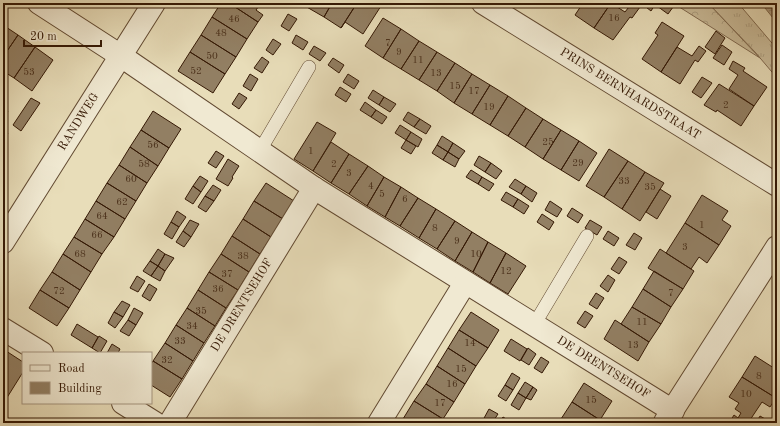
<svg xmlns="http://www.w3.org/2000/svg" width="780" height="426" font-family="'Old Standard TT',serif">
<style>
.grass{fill:url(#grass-tufts);stroke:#806a50}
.forest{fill:url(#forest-crowns);stroke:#806a50}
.water{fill:url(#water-ripples);stroke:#7c664c}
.building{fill:#927f63;stroke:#351905}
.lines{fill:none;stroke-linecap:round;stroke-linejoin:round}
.service-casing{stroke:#624a32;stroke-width:14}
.minor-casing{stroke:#624a32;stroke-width:24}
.service{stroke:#f0e9d2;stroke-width:13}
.minor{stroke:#f0e9d2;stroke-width:22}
.labels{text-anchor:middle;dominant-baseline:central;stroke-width:3.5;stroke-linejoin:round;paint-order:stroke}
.number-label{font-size:10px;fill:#4c321c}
.street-label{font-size:12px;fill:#351905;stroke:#f0e9d2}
</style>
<defs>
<pattern id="grass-tufts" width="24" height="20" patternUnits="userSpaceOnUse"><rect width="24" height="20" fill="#cabc9a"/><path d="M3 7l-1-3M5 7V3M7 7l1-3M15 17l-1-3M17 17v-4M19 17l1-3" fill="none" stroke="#aea183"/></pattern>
<pattern id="forest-crowns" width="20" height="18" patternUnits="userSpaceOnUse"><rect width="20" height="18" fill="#cabc9a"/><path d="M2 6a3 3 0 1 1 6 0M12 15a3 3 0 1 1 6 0" fill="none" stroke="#aea183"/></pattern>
<pattern id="water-ripples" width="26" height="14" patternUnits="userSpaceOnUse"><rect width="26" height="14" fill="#ab9a7c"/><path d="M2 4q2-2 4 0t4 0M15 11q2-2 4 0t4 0" fill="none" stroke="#8c7d64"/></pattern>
</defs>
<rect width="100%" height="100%" fill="#e8ddb9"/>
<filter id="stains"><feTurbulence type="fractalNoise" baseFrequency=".005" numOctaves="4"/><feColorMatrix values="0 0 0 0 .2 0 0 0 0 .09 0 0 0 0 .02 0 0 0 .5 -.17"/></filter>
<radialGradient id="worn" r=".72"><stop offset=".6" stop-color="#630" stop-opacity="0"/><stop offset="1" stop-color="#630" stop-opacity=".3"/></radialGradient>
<path class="grass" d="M708,3H738L777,49V78L755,52Z"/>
<path class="forest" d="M673,3H708L760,58Z"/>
<path class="water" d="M761,3H777V23Z"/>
<path class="building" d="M221,3H229L258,22L247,39L212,17Z
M229,3H261L256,10L263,15L258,22Z
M307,3H332L324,17L305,6Z
M332,3H357L341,28L324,17Z
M357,3H377L381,6L363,34L345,22L341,28Z
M583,3H611L594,28L575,15Z
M611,3L625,12L632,3L640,7L632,18L630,17L613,40L594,28Z
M642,3H656L651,11L642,4Z
M659,3H676L668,14L657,6Z
M288,14L297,19L289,31L281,26Z
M212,17L247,39L236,57L201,35Z
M383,18L401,29L383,58L365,46Z
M662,22L684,36L661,72L642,59L658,35L655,33Z
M3,25L18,35L3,57Z
M401,29L419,41L401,69L383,58Z
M716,31L725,38L715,54L705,47Z
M18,35L35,47L14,78L3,71V57Z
M201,35L236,57L225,74L190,52Z
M296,35L308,42L303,50L292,43Z
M273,39L281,44L273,55L266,50Z
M419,41L437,52L419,80L401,69Z
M722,45L732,52L724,65L713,58Z
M314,46L326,53L320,61L309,54Z
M699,46L706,51L698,62L695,60L680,84L661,72L677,47L692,56Z
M35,47L53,60L32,91L14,78Z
M190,52L225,74L213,93L178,71Z
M437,52L455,63L437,91L419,80Z
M262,57L269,62L262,73L254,68Z
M333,58L344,65L339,73L328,65Z
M733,61L745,68L743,71L767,87L754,106L729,89L738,75L729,69Z
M455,63L472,74L454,103L437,91Z
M250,74L258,79L251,91L243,86Z
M348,74L359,81L354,89L343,82Z
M472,74L490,85L472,114L454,103Z
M702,77L712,83L701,98L692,92Z
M719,84L754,106L741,126L717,110L716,112L704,105Z
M490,85L508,96L490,125L472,114Z
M340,87L351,94L346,102L335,95Z
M373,90L384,97L379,105L368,98Z
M239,93L247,98L239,109L232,104Z
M508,96L526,108L508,136L490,125Z
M384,97L396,104L390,112L379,105Z
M31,98L40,103L21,131L13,125Z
M365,102L376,110L371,117L360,110Z
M3,107L8,111L3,118Z
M526,108L543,119L525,147L508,136Z
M376,110L387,117L382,124L371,117Z
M153,111L181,129L169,148L141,130Z
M408,112L420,119L414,127L403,120Z
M420,119L431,126L426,134L414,127Z
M543,119L561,130L543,159L525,147Z
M317,122L336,133L313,171L294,159Z
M400,125L411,132L406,140L395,133Z
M3,130L8,133L3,140Z
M141,130L169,148L158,166L130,147Z
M561,130L579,141L561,170L543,159Z
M411,132L422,139L418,147L406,140Z
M442,136L453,143L448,152L437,145Z
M406,140L416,146L411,154L401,148Z
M579,141L597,153L579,181L561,170Z
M331,142L349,154L331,183L313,171Z
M453,143L465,151L459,159L448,152Z
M437,145L448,152L443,160L432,153Z
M130,147L158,166L147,183L119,165Z
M609,149L628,161L604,197L586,186Z
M216,151L224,156L216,168L208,163Z
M448,152L459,159L455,167L443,160Z
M349,154L368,166L349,194L331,183Z
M479,156L491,163L485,172L474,165Z
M228,159L239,166L232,177L233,178L228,186L216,179Z
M628,161L645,172L622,209L604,197Z
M491,163L502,171L496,179L485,172Z
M119,165L147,183L136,201L107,183Z
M368,166L384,177L367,206L349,194Z
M471,170L482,177L478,184L466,177Z
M645,172L664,183L640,221L622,209Z
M200,176L208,181L201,192L193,186Z
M384,177L401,187L385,217L367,206Z
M482,177L494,184L489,191L478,184Z
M515,179L526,186L521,194L509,187Z
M107,183L136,201L125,219L96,201Z
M266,183L294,201L283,219L254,201Z
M213,185L221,190L214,201L205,196Z
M193,186L201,192L193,204L185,199Z
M526,186L537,193L532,202L521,194Z
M401,187L418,198L400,226L385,217Z
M660,189L671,196L657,219L646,212Z
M506,192L518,199L513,207L501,200Z
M702,195L728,211L722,220L731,226L719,245L685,223Z
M205,196L214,201L206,212L198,207Z
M418,198L436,209L419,238L400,226Z
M518,199L529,206L524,214L513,207Z
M96,201L125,219L114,237L85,219Z
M254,201L283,219L271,237L243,219Z
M550,201L562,209L557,217L545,210Z
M572,208L583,215L578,223L567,216Z
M436,209L455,221L437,249L419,238Z
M177,211L186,217L179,227L171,222Z
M542,214L554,222L549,230L537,222Z
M85,219L114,237L102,254L74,237Z
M243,219L271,237L260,254L232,236Z
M190,220L199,224L191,237L183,231Z
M590,220L602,227L597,235L585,228Z
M455,221L472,232L455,261L437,249Z
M171,222L179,227L172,239L164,234Z
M685,223L719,245L707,263L699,257L691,269L666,253Z
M183,231L191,237L184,247L176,242Z
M608,231L619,238L614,246L603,239Z
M472,232L488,242L473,272L455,261Z
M634,233L642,238L635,250L626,245Z
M232,236L260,254L249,272L221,254Z
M74,237L102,254L91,272L63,254Z
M488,242L506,253L490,283L473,272Z
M158,249L165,254L158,266L150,261Z
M660,249L694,271L683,289L648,268Z
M506,253L526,266L508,294L490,283Z
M63,254L91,272L80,290L52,272Z
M165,254L174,258L165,271L158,266Z
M221,254L249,272L238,290L209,272Z
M619,257L627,262L619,274L611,269Z
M150,261L158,266L151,276L143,271Z
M158,266L165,271L160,281L151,276Z
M654,271L683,289L671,307L643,289Z
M52,272L80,290L69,308L40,290Z
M209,272L238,290L226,308L198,290Z
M608,275L615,280L608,292L600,286Z
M137,276L145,281L138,292L130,288Z
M149,284L157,289L150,301L142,296Z
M643,289L671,307L661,324L632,307Z
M40,290L69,308L57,326L29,308Z
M198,290L226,308L215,326L187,308Z
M596,293L604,298L597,309L589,304Z
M122,301L130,305L123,317L114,312Z
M632,307L661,324L649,342L621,324Z
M134,308L143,313L136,325L128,320Z
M187,308L215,326L204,343L176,325Z
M585,311L593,316L585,328L577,323Z
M114,312L123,317L115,328L108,323Z
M471,312L499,330L488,348L459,330Z
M128,320L136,325L129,336L120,331Z
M615,320L649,342L638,361L604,339Z
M77,324L98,337L92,348L71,335Z
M176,325L204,343L193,361L165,343Z
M459,330L488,348L476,366L448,348Z
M99,336L107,341L100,353L92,348Z
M511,339L527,349L520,361L504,351Z
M165,343L193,361L182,379L153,361Z
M112,344L120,349L118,353H107Z
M448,348L476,366L465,384L437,366Z
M528,348L536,354L529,365L521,360Z
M3,349L23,362V372L3,404Z
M755,356L777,370L776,398L742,377Z
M777,356V366L773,363Z
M541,357L549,362L542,373L534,368Z
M153,361L182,379L170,397L151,385V364Z
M437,366L465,384L454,402L426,384Z
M512,373L520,378L513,390L505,385Z
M742,377L776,398L770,407L762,402L748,423H746L738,418L741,413L735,409L739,403L729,397Z
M525,382L533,387L526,398L518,393Z
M584,383L612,401L600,420L572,402Z
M426,384L454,402L443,419L414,401Z
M505,385L513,390L506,401L498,396Z
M533,387L537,390L531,400L526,398Z
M518,393L526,398L519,410L511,405Z
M414,401L443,419L441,423H409L403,419Z
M572,402L600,420L598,423H566L561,419Z
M489,409L498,414L492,423H487L483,420Z
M734,415L738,418L746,423H729Z
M760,416L772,423H756Z
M503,417L511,422L510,423H499Z"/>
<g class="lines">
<g class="service-casing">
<path id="service" d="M259,152L309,67
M534,325L587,236"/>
</g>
<g class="minor-casing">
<g id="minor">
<path id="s1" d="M39,3L121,56L314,188L673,411"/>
<path id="s2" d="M483,3L777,185"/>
<path id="s3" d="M3,242L154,3"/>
<path d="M3,329L42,353"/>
<path d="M123,403L155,423"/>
<path d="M665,422L777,247"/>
<path id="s4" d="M170,423L314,188"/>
<path d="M379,423L465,283"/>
</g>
</g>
<use href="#service" class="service"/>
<use href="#minor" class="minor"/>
</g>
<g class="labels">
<g class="number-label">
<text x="614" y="18">16</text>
<text x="234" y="19">46</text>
<text x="221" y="33">48</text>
<text x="388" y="43">7</text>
<text x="399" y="52">9</text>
<text x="212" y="56">50</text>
<text x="418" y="60">11</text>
<text x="196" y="71">52</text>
<text x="29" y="72">53</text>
<text x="436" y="73">13</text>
<text x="455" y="86">15</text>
<text x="474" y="91">17</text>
<text x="726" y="105">2</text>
<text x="489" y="107">19</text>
<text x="548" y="142">25</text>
<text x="153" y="145">56</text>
<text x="311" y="151">1</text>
<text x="578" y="163">29</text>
<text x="144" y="164">58</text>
<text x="334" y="164">2</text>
<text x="349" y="173">3</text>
<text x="131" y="179">60</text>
<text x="624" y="181">33</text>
<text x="371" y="186">4</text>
<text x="650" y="187">35</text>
<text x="382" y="194">5</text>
<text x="405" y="199">6</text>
<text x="122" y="202">62</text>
<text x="102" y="216">64</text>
<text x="702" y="225">1</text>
<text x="435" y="228">8</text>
<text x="97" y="235">66</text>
<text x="457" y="241">9</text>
<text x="685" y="247">3</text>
<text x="80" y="254">68</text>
<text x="476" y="254">10</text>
<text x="243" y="256">38</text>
<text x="506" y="271">12</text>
<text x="227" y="274">37</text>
<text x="218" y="289">36</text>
<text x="59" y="291">72</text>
<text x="671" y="293">7</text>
<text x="201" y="311">35</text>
<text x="642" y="322">11</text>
<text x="192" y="326">34</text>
<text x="180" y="341">33</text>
<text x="470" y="343">14</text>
<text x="633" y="345">13</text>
<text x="167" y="360">32</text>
<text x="461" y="369">15</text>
<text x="759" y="376">8</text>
<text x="452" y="384">16</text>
<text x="746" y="394">10</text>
<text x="591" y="400">15</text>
<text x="440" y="403">17</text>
</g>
<g class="street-label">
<text stroke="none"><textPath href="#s2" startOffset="173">PRINS BERNHARDSTRAAT</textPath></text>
<text stroke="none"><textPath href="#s3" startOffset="142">RANDWEG</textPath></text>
<text stroke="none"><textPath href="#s4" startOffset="138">DE DRENTSEHOF</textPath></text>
<text stroke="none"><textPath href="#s1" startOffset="672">DE DRENTSEHOF</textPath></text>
</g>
</g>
<rect width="780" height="426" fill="none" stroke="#e8ddb9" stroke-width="16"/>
<rect x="4" y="4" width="772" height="418" fill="none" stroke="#351905" stroke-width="2"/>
<rect x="8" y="8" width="764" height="410" fill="none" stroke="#351905"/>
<rect x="22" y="352" width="130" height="52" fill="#f0e9d2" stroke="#a59680"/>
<rect x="30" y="365" width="20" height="6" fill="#f0e9d2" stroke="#a59680"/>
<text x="58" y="372" font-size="12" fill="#351905">Road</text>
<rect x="30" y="382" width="20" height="12" fill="#927f63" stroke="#a59680"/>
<text x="58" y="392" font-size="12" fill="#351905">Building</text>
<path d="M24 40v6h77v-6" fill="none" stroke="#351905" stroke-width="2"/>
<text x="30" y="40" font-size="12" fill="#351905" stroke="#f0e9d2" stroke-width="3" paint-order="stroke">20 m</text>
<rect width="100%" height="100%" filter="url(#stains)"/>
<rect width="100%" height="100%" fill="url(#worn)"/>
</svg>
